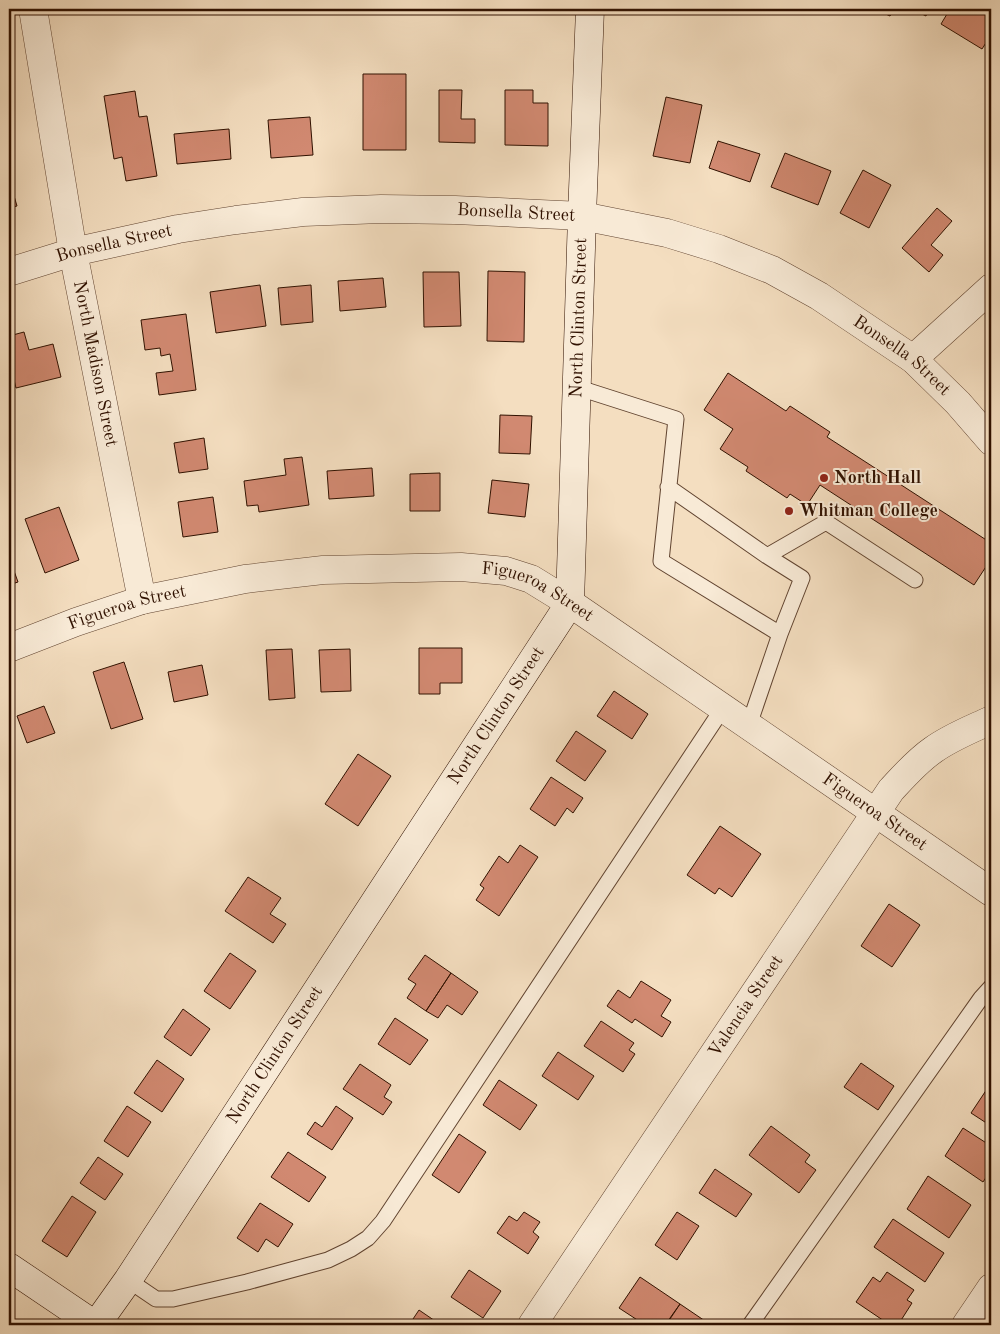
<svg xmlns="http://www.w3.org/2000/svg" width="1000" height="1334" font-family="'Old Standard TT',serif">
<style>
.building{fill:#d18971;stroke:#301100}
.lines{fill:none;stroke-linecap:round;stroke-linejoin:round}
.lane-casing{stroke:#614430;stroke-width:17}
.street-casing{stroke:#614430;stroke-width:29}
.secondary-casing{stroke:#301100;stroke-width:29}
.lane{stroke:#f8ead6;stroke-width:15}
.street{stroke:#f8ead6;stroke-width:28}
.secondary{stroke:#f8ead6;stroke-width:28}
.poi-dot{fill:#8f2418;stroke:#f8ead6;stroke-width:2}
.labels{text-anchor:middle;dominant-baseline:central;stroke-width:4;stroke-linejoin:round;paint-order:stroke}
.street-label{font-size:18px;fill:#301100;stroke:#f8ead6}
.poi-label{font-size:18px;font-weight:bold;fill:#301100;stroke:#f8ead6;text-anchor:start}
</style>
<rect width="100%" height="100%" fill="#f4dec0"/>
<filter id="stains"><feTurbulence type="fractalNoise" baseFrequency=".004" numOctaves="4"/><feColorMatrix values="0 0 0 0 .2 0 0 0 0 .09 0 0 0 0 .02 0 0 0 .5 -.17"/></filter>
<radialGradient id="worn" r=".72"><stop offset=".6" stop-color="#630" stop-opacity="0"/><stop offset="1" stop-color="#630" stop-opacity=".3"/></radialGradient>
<path class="building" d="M875,9H894L890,16Z
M912,9H929L926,16Z
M950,9H991V35L982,49L941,24Z
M363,74H406V150H363Z
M439,90H462L461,119H475V143L439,142Z
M505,90H533V103H548V146L505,145Z
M135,91L139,117L147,116L157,176L126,181L122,157L114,159L104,96Z
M666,97L702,105L690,163L653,156Z
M310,117L313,155L271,158L268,120Z
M229,129L231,159L177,164L174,134Z
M718,141L760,154L750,182L709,168Z
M785,153L831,171L818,205L771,187Z
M863,170L891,185L869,228L840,213Z
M9,179L17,206L9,208Z
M937,208L952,221L931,245L943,255L929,272L902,248Z
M488,271L525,272L524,342L487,341Z
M423,272H459L461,326L424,327Z
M383,278L386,307L340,311L338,281Z
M260,285L266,326L216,333L210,292Z
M311,285L313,322L281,325L278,288Z
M186,314L196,390L159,395L156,373L173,371L170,354L161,356L160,348L145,350L141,320Z
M24,332L29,350L53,344L61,377L16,388L9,359V336Z
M728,373L786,411L790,406L830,432L827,437L991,543V559L974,585L820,485L807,505L790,494L787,498L746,471L748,467L720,449L733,429L704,410Z
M500,415L532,416L530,454L499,453Z
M204,438L208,469L179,473L174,443Z
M302,457L309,505L259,512L258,505L247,506L244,481L286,475L284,459Z
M372,468L374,496L329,499L327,471Z
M440,473V511H410V474Z
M492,480L529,484L525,517L488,513Z
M213,497L218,532L183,537L178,502Z
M59,507L79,560L45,573L25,519Z
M9,557L18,582L9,585Z
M419,648H462V683H440V694H419Z
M292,649L295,698L269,700L266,650Z
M350,649L351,691L321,692L319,650Z
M124,662L143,719L111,729L93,672Z
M202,665L208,695L174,702L168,672Z
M614,691L648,714L632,739L597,716Z
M44,706L55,733L27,743L17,716Z
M576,731L606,751L585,781L556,761Z
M358,754L391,776L358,826L325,804Z
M551,777L583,798L573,813L567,808L555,826L530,809Z
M720,826L761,854L732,897L719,888L715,894L687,875Z
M520,845L538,857L499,916L476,900L484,888L480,885L499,856L508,863Z
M248,877L281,898L270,914L286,924L273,943L225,911Z
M889,904L920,925L892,967L861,946Z
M230,953L256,971L230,1009L204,991Z
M425,955L451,973L426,1011L407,998L416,984L408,979Z
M451,973L478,992L462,1015L447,1005L438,1018L426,1011Z
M641,981L671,1000L661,1016L671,1022L662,1037L635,1019L632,1023L607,1006L618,990L630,998Z
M183,1009L210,1029L191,1056L164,1037Z
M395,1018L428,1040L410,1065L378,1044Z
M601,1021L634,1043L629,1050L635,1054L623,1072L584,1046Z
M558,1052L594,1076L578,1100L542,1076Z
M157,1060L184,1079L162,1112L134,1093Z
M861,1063L894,1086L878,1110L844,1087Z
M360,1064L391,1085L384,1097L392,1102L383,1115L343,1089Z
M499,1080L537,1105L520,1130L483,1105Z
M991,1083V1126L971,1113Z
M127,1106L151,1122L128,1157L104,1141Z
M336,1106L353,1118L332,1150L307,1134L315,1122L322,1127Z
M771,1126L810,1155L805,1162L816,1170L799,1193L749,1155Z
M963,1128L991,1146V1170L983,1182L945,1156Z
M459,1134L486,1152L459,1193L432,1175Z
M288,1152L326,1177L309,1202L271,1177Z
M98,1157L123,1174L105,1200L80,1183Z
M715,1169L752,1194L736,1217L699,1193Z
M928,1176L971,1205L949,1238L907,1209Z
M72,1196L96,1212L67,1257L42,1241Z
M260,1203L293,1224L278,1247L266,1239L258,1252L237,1238Z
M524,1212L540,1222L533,1232L539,1237L528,1254L497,1233L509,1216L517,1221Z
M677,1212L699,1226L677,1260L655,1245Z
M893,1219L944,1253L925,1282L874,1247Z
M469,1270L501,1291L483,1318L451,1297Z
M887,1272L914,1290L907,1300L912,1303L898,1325H890L856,1302L873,1277L880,1282Z
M640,1277L680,1304L665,1325H645L619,1308Z
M680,1304L708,1323L707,1325H666Z
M419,1310L441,1325H409Z"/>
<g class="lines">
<g class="lane-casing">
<path id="lane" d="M576,387L676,419L661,561L780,634
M668,487L767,556L802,578L780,634L749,725
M767,556L826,522L915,580
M128,1280L156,1299H173L247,1282L328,1260L351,1249L368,1238L383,1221L723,708
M750,1325L981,998L991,987"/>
</g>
<g class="street-casing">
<g id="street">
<path id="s1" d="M33,9L73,252L142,600"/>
<path id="s2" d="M9,272L73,252L178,229L236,220L303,212L381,209L455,210L582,216L667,233L719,249L772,270L819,296L913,359L958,403L991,441"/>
<path d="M913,359L991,288"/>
<path id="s3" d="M9,648L76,622L142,600L245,579L323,570L461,567L506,571L531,579L570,603L991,892"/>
<path id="s4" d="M532,1325L891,790C904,776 917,761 933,750C951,737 972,729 991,720"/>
<path d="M966,1325L991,1288"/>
</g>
</g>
<g class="secondary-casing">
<g id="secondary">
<path d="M9,1267L95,1325"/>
<path id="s5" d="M96,1325L128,1280L570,603L582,216L590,9"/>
</g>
</g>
<use href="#lane" class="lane"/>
<use href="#street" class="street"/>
<use href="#secondary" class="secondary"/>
</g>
<g class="poi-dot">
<circle cx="824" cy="478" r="5"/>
<circle cx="789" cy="511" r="5"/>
</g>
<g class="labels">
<g class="street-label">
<text stroke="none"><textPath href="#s2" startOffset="514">Bonsella Street</textPath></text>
<text stroke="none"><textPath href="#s2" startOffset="109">Bonsella Street</textPath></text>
<text stroke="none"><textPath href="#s5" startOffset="1149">North Clinton Street</textPath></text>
<text stroke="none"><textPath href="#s2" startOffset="934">Bonsella Street</textPath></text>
<text stroke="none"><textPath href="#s1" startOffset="360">North Madison Street</textPath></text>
<text stroke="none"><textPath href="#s3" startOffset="545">Figueroa Street</textPath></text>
<text stroke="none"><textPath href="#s3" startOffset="125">Figueroa Street</textPath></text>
<text stroke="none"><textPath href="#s5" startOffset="729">North Clinton Street</textPath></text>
<text stroke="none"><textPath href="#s3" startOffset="950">Figueroa Street</textPath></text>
<text stroke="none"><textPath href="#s4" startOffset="384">Valencia Street</textPath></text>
<text stroke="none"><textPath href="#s5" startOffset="324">North Clinton Street</textPath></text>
</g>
<g class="poi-label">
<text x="834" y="478">North Hall</text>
<text x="799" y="511">Whitman College</text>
</g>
</g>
<rect width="1000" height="1334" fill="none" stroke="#f4dec0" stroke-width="30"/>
<rect x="10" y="10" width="980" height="1314" fill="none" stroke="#301100" stroke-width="2.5"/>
<rect x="15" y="15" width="970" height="1304" fill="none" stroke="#301100"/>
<rect width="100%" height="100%" filter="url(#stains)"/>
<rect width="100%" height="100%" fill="url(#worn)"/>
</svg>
